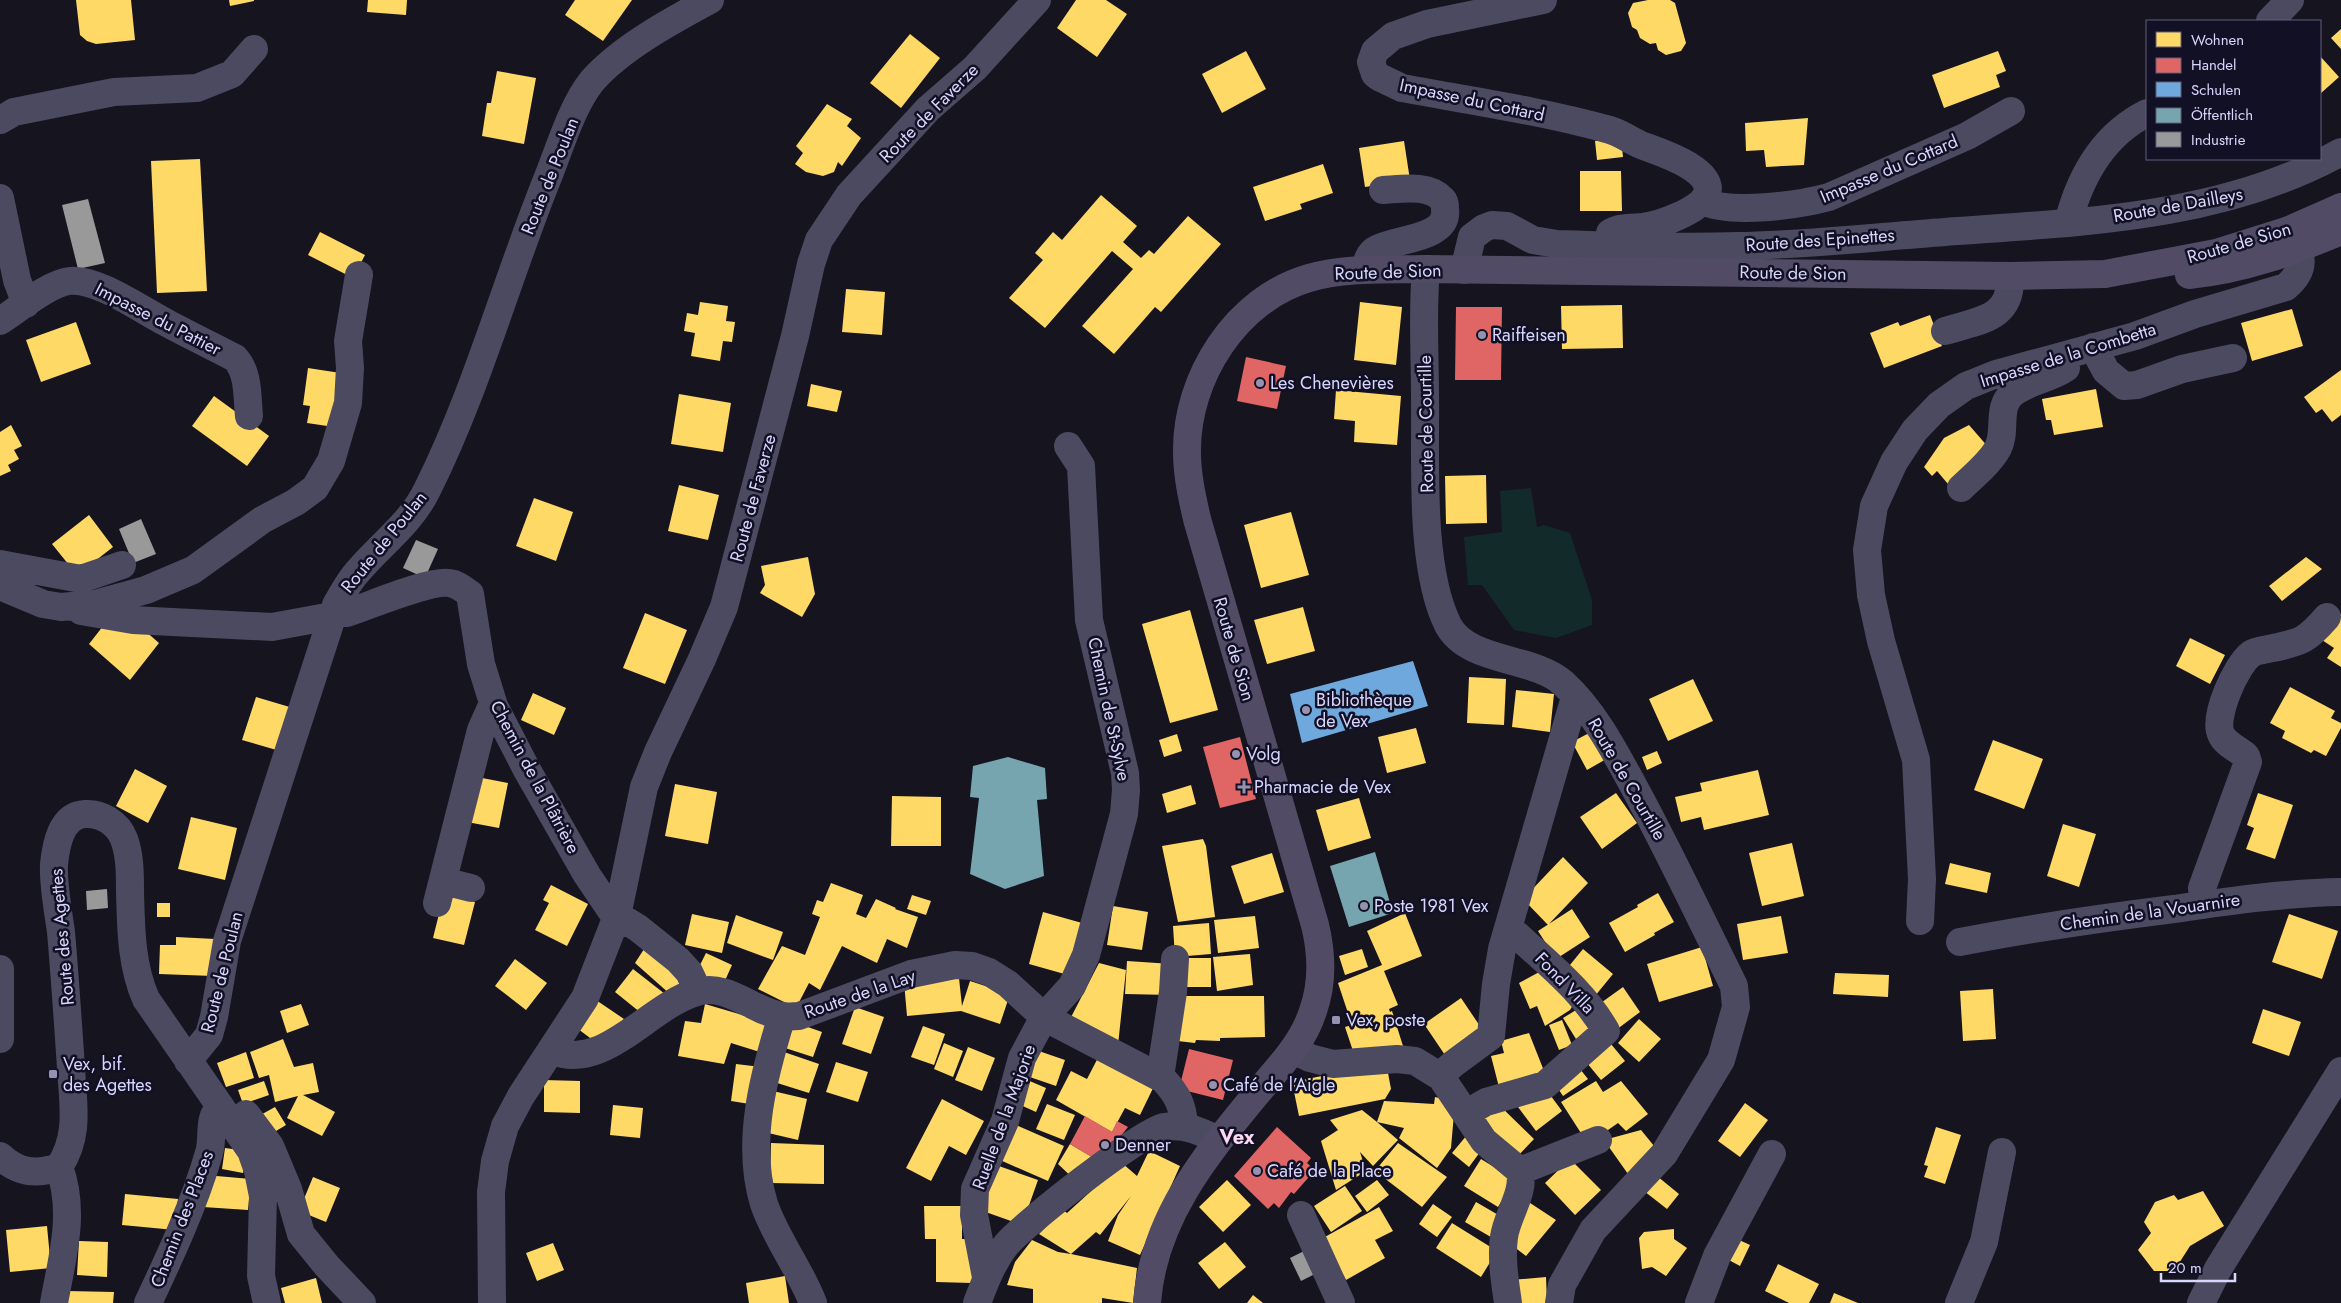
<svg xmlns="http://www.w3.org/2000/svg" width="2341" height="1303" font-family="Jost,sans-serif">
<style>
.green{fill:#132a2a}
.homes{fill:#ffd966}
.shops{fill:#e06666}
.schools{fill:#6fa8dc}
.public{fill:#76a5af}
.industry{fill:#999}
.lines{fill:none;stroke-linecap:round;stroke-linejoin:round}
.minor{stroke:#4b4a60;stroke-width:28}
.major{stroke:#524b65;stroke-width:28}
.poi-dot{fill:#9492af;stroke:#121024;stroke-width:2}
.labels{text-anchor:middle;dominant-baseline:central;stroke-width:5;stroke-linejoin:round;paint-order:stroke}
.street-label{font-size:18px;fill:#d8d6fd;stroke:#121024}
.poi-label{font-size:18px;fill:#d8d6fd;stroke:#121024;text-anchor:start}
.quarter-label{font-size:20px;font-weight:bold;fill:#fdd8f2;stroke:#121024}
</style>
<rect width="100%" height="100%" fill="#16141f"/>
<path class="green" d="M1531,488L1537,527L1544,525L1570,533L1592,600V625L1556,638L1514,630L1482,585H1468L1464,537L1502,532L1500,491Z"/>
<path class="homes" d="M76,0H131L135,40L96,44L87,41L80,35Z
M229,0H254V1L230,6Z
M368,0H407L406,15L367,12Z
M575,0H632L603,41L565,15Z
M1076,0H1106L1127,14L1097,57L1057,28Z
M1648,0H1670L1675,3L1686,43L1681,51L1666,55L1658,50L1656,43L1650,44L1640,38L1637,30L1632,27L1628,13L1633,3Z
M2341,29V49L2331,38Z
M910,34L940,58L901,108L870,83Z
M1246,51L1266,89L1222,113L1202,74Z
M1998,51L2006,71L1996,75L2000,87L1944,108L1932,75Z
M2320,56L2339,77L2320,94Z
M497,71L536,78L524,144L482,136L487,103H491Z
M827,104L852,119L847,126L861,138L842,166L838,162L834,172L823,176L806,172L795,164L803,153L796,146Z
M1808,118L1804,165L1766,167L1764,150L1746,151L1745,123Z
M1621,138L1623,157L1597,160L1595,141Z
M1404,141L1410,180L1365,187L1359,148Z
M200,159L207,291L157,293L151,161Z
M1323,164L1333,193L1300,204L1302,209L1265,221L1253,187Z
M1580,171H1621L1622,211H1580Z
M1101,195L1137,226L1123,242L1141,258L1149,250L1154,254L1188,216L1221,244L1161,312L1155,307L1114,354L1082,326L1133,269L1112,251L1045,328L1009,298L1043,260L1035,253L1053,232L1062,240Z
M320,232L365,255L353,278L308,255Z
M846,289L885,292L882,335L842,332Z
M700,302L728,306L726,321L735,322L732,342L723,341L720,361L691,356L695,333L684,331L687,313L698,315Z
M1360,302L1402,307L1396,365L1354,360Z
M1622,305L1623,348L1562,349L1561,306Z
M2292,309L2303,346L2252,361L2241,323Z
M1930,315L1942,346L1884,368L1870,333L1898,322L1900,326Z
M76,322L91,364L41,382L26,340Z
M308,368L347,374L334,427L307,423L310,406L303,405Z
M2341,370V415L2332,422L2322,409L2316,413L2304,397Z
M811,384L842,391L837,412L807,406Z
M2096,389L2103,427L2054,435L2051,420H2046L2042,399Z
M1336,390L1401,396L1397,445L1354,442L1355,421L1334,419Z
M679,394L731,403L723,452L671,444Z
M214,396L269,436L247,466L192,426Z
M11,425L22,446L14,450L19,459L8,465L11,471L0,476V432Z
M1969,425L1989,448L1948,484L1937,471L1932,476L1924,467L1944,438Z
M1486,475L1487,523L1446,524L1445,476Z
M679,485L719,495L708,540L668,531Z
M534,498L573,512L556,561L516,546Z
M1291,512L1309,575L1261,588L1244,525Z
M89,515L113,547L77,575L52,544Z
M808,557L815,594L802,617L760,593L765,585L761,566Z
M2306,557L2322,569L2282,601L2269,586Z
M1303,607L1315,651L1267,664L1254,620Z
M1190,610L1218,710L1170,723L1142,624Z
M645,613L687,630L665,684L623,668Z
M2341,614V667L2327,658L2334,648L2322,640Z
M107,621L136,623L159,643L130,680L89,644Z
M2190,638L2225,655L2210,684L2176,666Z
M1469,677L1506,679L1504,725L1467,723Z
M1693,679L1713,721L1668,741L1649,699Z
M2290,687L2335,711L2331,718L2341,723V728L2326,756L2314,750L2311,753L2282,738L2285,731L2270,723Z
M1516,690L1554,694L1550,732L1512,727Z
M533,693L566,708L554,735L521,720Z
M256,697L293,708L280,751L242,740Z
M1416,728L1426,763L1387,773L1378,737Z
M1593,731L1608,758L1587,770L1572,742Z
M1177,734L1182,751L1164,757L1159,740Z
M1993,740L2043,759L2024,809L1974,790Z
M1657,751L1662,763L1647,770L1642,757Z
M135,769L167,786L148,823L116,806Z
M1758,770L1769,815L1704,830L1701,817L1681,822L1675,797L1702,791L1700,783Z
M477,777L508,783L499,828L467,822Z
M675,784L717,792L708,844L665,836Z
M1191,785L1196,804L1167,813L1162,794Z
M1616,793L1637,823L1602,849L1580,817Z
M2258,793L2293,805L2275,859L2246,849L2254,828L2247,825Z
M892,796L941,797V846H891Z
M1359,798L1371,838L1328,851L1316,810Z
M191,817L237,828L225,880L178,869Z
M2063,824L2096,834L2079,887L2047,876Z
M1203,839L1206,846L1215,917L1178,922L1162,846Z
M1792,843L1804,896L1762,906L1749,853Z
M1272,853L1284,892L1244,904L1231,866Z
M1563,857L1588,883L1548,925L1523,899Z
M1950,863L1991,873L1987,893L1945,884Z
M831,883L863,895L856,914L866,918L876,899L896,908L895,909L918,917L907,948L887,939L877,963L842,946L820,990L809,983L796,1008L758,989L782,946L805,955L820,917L812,914L817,900L823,902Z
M551,885L588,904L567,946L535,930L549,903L543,900Z
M1658,893L1674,922L1654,933L1655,935L1625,952L1609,923L1638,907L1637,905Z
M444,894L475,902L464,945L433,938Z
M912,895L931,901L926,915L907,909Z
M157,903H170V917H157Z
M1113,906L1148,912L1142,950L1107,945Z
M1572,909L1590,937L1556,959L1538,931Z
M1043,912L1082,923L1068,975L1029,964Z
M1405,913L1422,956L1384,971L1398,1005L1389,1009L1390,1012L1392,1011L1403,1046L1356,1060L1345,1027L1352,1025L1338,983L1382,965L1367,931Z
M692,914L729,922L722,953L685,945Z
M2289,914L2338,931L2322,979L2272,962Z
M736,915L783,932L773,960L727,943Z
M1255,916L1259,948L1218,953L1214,920Z
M1781,916L1788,953L1743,960L1737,924Z
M1209,923L1211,954L1175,957L1173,926Z
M176,937L215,939L213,976L159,974L160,945H176Z
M646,946L687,978L671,995L635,963Z
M1702,947L1713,986L1659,1002L1647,964Z
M1362,949L1368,967L1345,975L1339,956Z
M1583,949L1613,974L1595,996L1565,971Z
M706,953L732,965L723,985L696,973Z
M1250,954L1253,985L1217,991L1213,957Z
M1183,958H1211V987H1183Z
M515,959L547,983L526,1010L495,986Z
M1127,961L1172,964L1171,995L1125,994Z
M1099,963L1126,970L1118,1045L1068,1023Z
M633,969L665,994L646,1017L615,992Z
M1543,970L1577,998L1570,1010L1545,1026L1537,1006L1530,1009L1519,983Z
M1835,973L1889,975L1888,997L1833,994Z
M959,978L962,1006L970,981L1010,994L1000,1024L961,1011L907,1016L904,982Z
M1623,987L1640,1012L1616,1030L1598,1005Z
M1993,989L1996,1039L1963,1041L1960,991Z
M1174,996H1264L1265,1037L1220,1038V1041L1196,1040L1195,1043L1169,1040Z
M1461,998L1484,1032L1447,1058L1424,1024Z
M596,1000L624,1019L601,1046L578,1029Z
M301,1004L309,1025L287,1033L280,1011Z
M705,1004L773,1024L763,1053L731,1043L724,1064L678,1056L685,1021L701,1023Z
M855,1007L884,1017L871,1054L842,1044Z
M1581,1007L1594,1028L1576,1039L1563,1018Z
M2263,1009L2301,1022L2289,1056L2252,1043Z
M1639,1019L1661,1039L1639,1062L1618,1043Z
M1562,1020L1572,1045L1559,1050L1549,1025Z
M791,1021L822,1032L813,1057L782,1047Z
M923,1026L945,1034L934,1065L911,1057Z
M1529,1033L1546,1076L1501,1095L1491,1056L1504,1053L1501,1041Z
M1606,1038L1625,1061L1601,1080L1582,1057Z
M283,1039L294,1067L313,1063L319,1092L303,1095L335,1112L322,1136L287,1118L298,1096L275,1102L269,1075L259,1078L250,1052Z
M944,1043L963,1051L953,1077L934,1069Z
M968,1047L995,1058L982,1091L955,1080Z
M1033,1049L1065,1060L1056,1086L1024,1075Z
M246,1052L254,1078L226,1087L217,1063Z
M784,1052L819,1064L809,1093L774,1082Z
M1101,1052L1157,1080L1140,1115L1125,1108L1112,1132L1056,1100L1071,1071L1087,1079Z
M836,1062L868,1072L858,1102L826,1092Z
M736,1064L761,1067L756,1105L731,1101Z
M1576,1064L1588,1079L1563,1096L1553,1081Z
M1372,1066L1388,1073L1391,1089L1385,1099L1299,1116L1292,1082Z
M1025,1079L1046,1088L1036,1112L1016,1103Z
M544,1080L580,1081V1113L544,1112Z
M264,1081L269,1095L243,1104L238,1090Z
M1596,1081L1603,1092L1621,1081L1648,1114L1626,1131L1618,1123L1588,1144L1561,1102Z
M1545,1088L1562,1111L1536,1131L1518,1107Z
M773,1091L807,1099L798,1140L764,1132Z
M1435,1097L1455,1102L1451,1148L1437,1168L1399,1138L1404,1128L1377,1122L1398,1140L1373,1166L1360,1152L1366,1171L1336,1190L1321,1141L1338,1130L1330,1120L1362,1110L1377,1122L1384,1101L1434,1104Z
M942,1099L984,1121L966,1155L949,1146L931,1181L906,1168Z
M1495,1101L1534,1139L1513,1161L1474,1124Z
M1745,1103L1768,1120L1740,1157L1718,1141Z
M1047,1104L1075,1115L1064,1140L1036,1129Z
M613,1105L643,1108L640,1138L610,1135Z
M275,1107L286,1125L266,1137L255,1118Z
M1016,1125L1064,1146L1048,1181L1000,1160Z
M1936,1127L1961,1135L1945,1184L1924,1177L1928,1166L1924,1165Z
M1641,1130L1659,1152L1628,1174L1604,1140Z
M1467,1135L1483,1148L1469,1167L1452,1153Z
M771,1143L824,1145V1184L770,1183Z
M1398,1143L1447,1177L1422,1207L1375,1171Z
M1070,1144L1097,1160L1078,1183L1058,1164Z
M225,1148L247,1151L243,1173L222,1169Z
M1149,1151L1180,1166L1140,1255L1108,1241L1118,1215L1131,1196L1100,1235L1096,1232L1071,1254L1137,1268L1133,1303L1102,1298V1303H1033V1289L1007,1285L1015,1262L1032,1240L1058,1252L1071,1254L1039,1234L1063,1210L1067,1213L1122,1163L1137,1176Z
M1481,1159L1515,1180L1498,1207L1464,1186Z
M1570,1159L1601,1190L1575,1215L1545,1183Z
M996,1165L1038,1180L1022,1225L980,1210Z
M205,1175L251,1179L248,1210L203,1207Z
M1657,1176L1679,1194L1667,1209L1644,1191Z
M313,1177L340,1188L326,1222L299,1211Z
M1227,1180L1251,1205L1223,1232L1199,1207Z
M1377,1180L1389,1195L1367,1212L1355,1196Z
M1345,1186L1362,1211L1331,1232L1314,1206Z
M2203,1191L2224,1226L2190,1246L2174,1271H2154L2138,1250L2151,1233L2144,1222L2155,1202L2174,1195L2178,1200Z
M125,1194L178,1199L175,1230L122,1225Z
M1524,1199L1556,1220L1526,1256L1509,1243Z
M1476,1202L1507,1220L1496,1240L1465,1222Z
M1433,1204L1452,1217L1437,1237L1419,1224Z
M924,1206H962V1239H972V1283L936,1282V1239H925Z
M1379,1207L1393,1231L1375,1240L1385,1258L1346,1280L1323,1238Z
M1452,1223L1497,1251L1481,1277L1436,1248Z
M47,1226L51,1268L10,1272L6,1230Z
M1674,1229V1239L1687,1248L1666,1276L1652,1267L1642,1269L1639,1238L1644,1232Z
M1735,1238L1750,1245L1740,1266L1725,1258Z
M79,1241L108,1242L107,1277L77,1275Z
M1225,1242L1246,1267L1219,1289L1198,1263Z
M553,1243L564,1270L537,1281L526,1253Z
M1778,1264L1819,1284L1809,1303H1789L1765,1291Z
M785,1276L789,1303H749L746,1283Z
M1546,1277L1547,1303H1514L1511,1280Z
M316,1278L322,1303H285L281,1288Z
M67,1291L114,1292L113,1303H67Z
M1834,1293L1858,1303H1830Z
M1253,1295L1263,1303H1247Z"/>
<path class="shops" d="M1456,307H1502L1501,380H1455Z
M1246,357L1286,366L1277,409L1237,401Z
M1240,737L1256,799L1220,808L1203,747Z
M1189,1049L1233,1060L1223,1100L1179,1089Z
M1085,1116L1112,1132L1117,1121L1128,1127L1100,1162L1070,1144Z
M1277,1127L1311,1158L1307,1163L1315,1170L1294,1194L1291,1192L1279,1208L1274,1203L1268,1209L1234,1176Z"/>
<path class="schools" d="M1413,661L1428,706L1302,743L1290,694Z"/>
<path class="public" d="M1008,757L1045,768L1047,799L1037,800L1044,876L1005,889L970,874L979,798L970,797L973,766Z
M1375,852L1393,913L1349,927L1330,866Z"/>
<path class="industry" d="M88,199L105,263L78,269L62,205Z
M141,519L156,554L133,563L119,529Z
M416,540L438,549L425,578L403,568Z
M107,889L108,908L87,910L86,891Z
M1308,1249L1319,1272L1301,1281L1290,1258Z"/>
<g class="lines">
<path class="minor" d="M1543,0L1427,24L1393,36L1375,51L1371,62L1375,74L1379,77L1402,88C1472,101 1542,111 1610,130C1621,133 1631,141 1641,145C1657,151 1719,170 1706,196C1698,211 1660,225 1643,227C1632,228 1619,227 1610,233
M2270,21L2290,0
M0,120L14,112L114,92L197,88L232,74L254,49
M0,198L17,280L26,304
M1703,201C1731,215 1799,205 1829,197L1967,136L2011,111
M2068,223C2080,176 2103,135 2147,113
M1426,269C1422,311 1425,354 1425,395C1426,460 1419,567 1448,625C1468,663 1533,656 1563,683C1597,714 1618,758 1640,798C1673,860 1703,923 1734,986L1736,1007L1721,1060L1664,1154L1593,1230L1562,1285L1559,1303
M1365,270C1367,262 1368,255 1375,250C1394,238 1449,240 1445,209C1445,205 1445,202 1442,199C1429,184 1401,189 1383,190
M1464,270L1472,237L1484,228L1492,225L1507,226L1533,240L1557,244C1617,246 1677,248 1737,246C1806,245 1876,237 1945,232C2079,222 2220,219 2341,152
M0,321C19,309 48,284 69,281C96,277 143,311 167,323C189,335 212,346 235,358C249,373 247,396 249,416
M1945,331C1979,320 2012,320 2010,276
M2093,347L2106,371L2124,386L2137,385L2182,369L2233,358
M1961,488C1973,476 1990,463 1998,448C2007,430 1996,407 2013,393C2029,381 2050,379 2066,368
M0,564L81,579L122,565
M0,586L43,604L61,607L95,604L146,590L193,570L262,520L296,502L315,488L331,461L348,403L350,368L348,341L359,275
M81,611L133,620L272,627L332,616
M333,613H347C369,606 429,580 449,583C458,584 463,589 470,594L481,664L494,706L527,770L587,875L612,912L638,928L678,960L689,972L698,991
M443,881L471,888
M437,903L481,730L490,710L494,706
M2203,905L2202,888L2248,762L2246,756C2238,749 2225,744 2221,734C2213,717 2236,665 2251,654C2257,650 2265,650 2273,648C2302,642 2307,640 2327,617
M1920,921L1922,879L1916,760L1881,641L1871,595L1867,550L1874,506L1894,462L1915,430L1939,405L1966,386L1996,374L2135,336L2195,314L2286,287C2309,267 2301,254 2289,230
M1960,942C2031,928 2102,918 2174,909C2230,901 2285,893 2341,892
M0,969V1039
M782,1016C764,1074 745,1143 764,1204C776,1239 800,1269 813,1303
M551,1050C603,1074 648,1006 697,992C727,982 755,1013 783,1016C788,1017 794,1016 799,1016L911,974L955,965L972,966L989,972L1008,984L1044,1017L1163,1079C1177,1094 1183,1105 1184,1126
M1293,1050L1310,1058L1333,1064L1397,1059L1415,1061L1441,1077L1484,1141L1520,1171
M188,1061L209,1035L214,1017L227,941L336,605C341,596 347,585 354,576C377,547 410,525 427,490C477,390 506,281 548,177C560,147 572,106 592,81C621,48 671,21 710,0
M1440,1076L1453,1064L1491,1036L1496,984L1502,949L1575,697
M1160,1077L1173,992L1175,959
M1467,1113L1486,1102L1545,1085L1606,1031C1584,992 1549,965 1517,935L1508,931
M246,1114L270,1146L288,1189L301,1234L327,1266L362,1303
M0,1156C18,1173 36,1175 59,1167C80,1136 73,1104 71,1068C68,1023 65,978 61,932C58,910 53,886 54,864C56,845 61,815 85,814C101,813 118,823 124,839C130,855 130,874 130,891C131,928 131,965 146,999L251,1151L258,1171L263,1196L261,1276L267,1303
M1520,1171L1598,1140
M1301,1215L1341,1303
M986,1277L974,1215L975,1189L1005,1121L1022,1058L1044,1017L1072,986L1086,955L1124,814L1126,790L1125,773L1089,620L1081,466L1068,446
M54,1303C62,1258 76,1212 59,1167
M148,1303C171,1254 194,1205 209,1153C214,1137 207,1119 220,1107
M492,1303L491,1192L495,1161L505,1126L521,1096L585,998L617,916L644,787L658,752L702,659L724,607L795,336L811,264L819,240L849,195L928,109L975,68L1037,0
M977,1303C985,1282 992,1263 1006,1245C1022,1225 1142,1131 1164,1127C1185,1124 1200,1131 1218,1140
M1508,1303C1505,1282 1501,1259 1504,1237C1507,1215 1525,1193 1520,1171
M1699,1303L1717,1256L1772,1154
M1959,1303L1984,1242L2002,1152
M2201,1303L2218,1269L2341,1071"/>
<path class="major" d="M2189,275C2243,270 2291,252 2341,231
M1147,1303C1153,1218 1206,1155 1258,1092C1279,1067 1303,1043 1313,1011C1323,983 1322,954 1315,925L1197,519C1192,497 1187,475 1187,452C1186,378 1236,299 1309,278C1347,267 1387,270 1426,269L2010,276L2105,274L2216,253L2289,230L2341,207"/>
</g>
<g class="poi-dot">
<circle cx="1482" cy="335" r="5"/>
<circle cx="1260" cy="383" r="5"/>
<circle cx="1306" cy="710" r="5"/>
<circle cx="1236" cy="754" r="5"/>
<path d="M1241.5 779.5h5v5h5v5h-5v5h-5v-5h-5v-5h5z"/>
<circle cx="1364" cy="906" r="5"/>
<rect x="1331" y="1015" width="10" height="10" rx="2.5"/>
<rect x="48" y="1069" width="10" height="10" rx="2.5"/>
<circle cx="1213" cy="1085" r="5"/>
<circle cx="1105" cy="1145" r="5"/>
<circle cx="1257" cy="1171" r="5"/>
</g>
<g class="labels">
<g class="street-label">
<text transform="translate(1472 100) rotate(12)">Impasse du Cottard</text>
<text transform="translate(929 113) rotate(-45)">Route de Faverze</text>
<text transform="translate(1889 169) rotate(-23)">Impasse du Cottard</text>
<text transform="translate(550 176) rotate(-68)">Route de Poulan</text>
<text transform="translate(2178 205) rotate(-10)">Route de Dailleys</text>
<text transform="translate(1820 240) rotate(-4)">Route des Epinettes</text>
<text transform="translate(2239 243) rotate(-16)">Route de Sion</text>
<text transform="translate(1388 272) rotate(-2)">Route de Sion</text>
<text transform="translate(1793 273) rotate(1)">Route de Sion</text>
<text transform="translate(158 319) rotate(27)">Impasse du Pattier</text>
<text transform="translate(2068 355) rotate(-17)">Impasse de la Combetta</text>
<text transform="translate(1426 424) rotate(-91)">Route de Courtille</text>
<text transform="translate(753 498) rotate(-75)">Route de Faverze</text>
<text transform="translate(384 542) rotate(-51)">Route de Poulan</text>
<text transform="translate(1234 649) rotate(74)">Route de Sion</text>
<text transform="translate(1109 709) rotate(78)">Chemin de St-Sylve</text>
<text transform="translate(535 777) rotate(62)">Chemin de la Plâtrière</text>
<text transform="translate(1627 779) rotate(60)">Route de Courtille</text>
<text transform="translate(2150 912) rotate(-8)">Chemin de la Vouarnire</text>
<text transform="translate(62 937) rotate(-95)">Route des Agettes</text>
<text transform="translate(222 972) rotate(-76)">Route de Poulan</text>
<text transform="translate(1565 983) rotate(46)">Fond Villa</text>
<text transform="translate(860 994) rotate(-19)">Route de la Lay</text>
<text transform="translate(1004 1117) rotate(-70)">Ruelle de la Majorie</text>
<text transform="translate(182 1219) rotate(-69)">Chemin des Places</text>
</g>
<g class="poi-label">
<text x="1492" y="335">Raiffeisen</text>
<text x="1270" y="383">Les Chenevières</text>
<text x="1316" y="700">Bibliothèque<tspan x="1316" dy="21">de Vex</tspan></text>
<text x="1246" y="754">Volg</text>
<text x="1254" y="787">Pharmacie de Vex</text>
<text x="1374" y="906">Poste 1981 Vex</text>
<text x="1346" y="1020">Vex, poste</text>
<text x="63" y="1064">Vex, bif.<tspan x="63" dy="21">des Agettes</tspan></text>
<text x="1223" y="1085">Café de l’Aigle</text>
<text x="1115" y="1145">Denner</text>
<text x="1267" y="1171">Café de la Place</text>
</g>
<g class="quarter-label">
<text x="1237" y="1137">Vex</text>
</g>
</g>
<rect x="2146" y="20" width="175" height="140" fill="#121024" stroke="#615f7b"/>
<rect x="2156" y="32" width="25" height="15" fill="#ffd966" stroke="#615f7b"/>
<text x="2191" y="45" font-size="15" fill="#d8d6fd">Wohnen</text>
<rect x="2156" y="58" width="25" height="15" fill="#e06666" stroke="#615f7b"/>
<text x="2191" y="70" font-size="15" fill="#d8d6fd">Handel</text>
<rect x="2156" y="82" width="25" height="15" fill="#6fa8dc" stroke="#615f7b"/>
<text x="2191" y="95" font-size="15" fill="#d8d6fd">Schulen</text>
<rect x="2156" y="108" width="25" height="15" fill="#76a5af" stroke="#615f7b"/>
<text x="2191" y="120" font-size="15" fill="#d8d6fd">Öffentlich</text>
<rect x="2156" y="132" width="25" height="15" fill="#999999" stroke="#615f7b"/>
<text x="2191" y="145" font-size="15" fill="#d8d6fd">Industrie</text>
<path d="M2161 1273v8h74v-8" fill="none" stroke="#d8d6fd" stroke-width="2.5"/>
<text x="2168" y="1273" font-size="15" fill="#d8d6fd" stroke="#121024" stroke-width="4" paint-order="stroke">20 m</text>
</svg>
